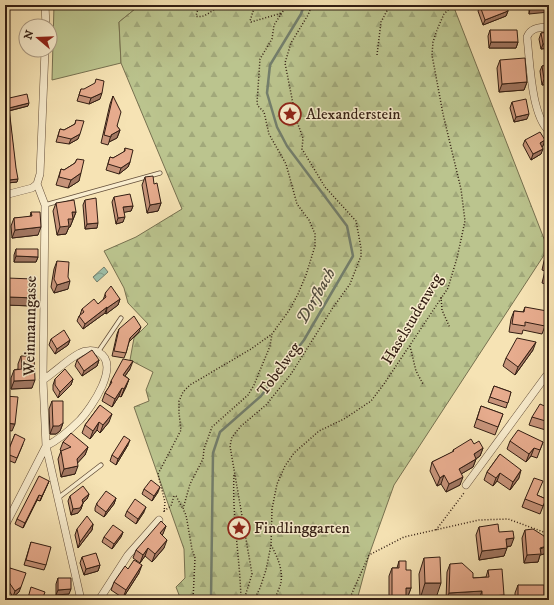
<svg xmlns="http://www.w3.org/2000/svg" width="554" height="605" font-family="'IM FELL DW Pica',serif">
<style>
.green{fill:#bbc48e;stroke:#777150}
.forest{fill:url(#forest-firs);stroke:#777150}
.water{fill:url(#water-waves);stroke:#737f6d}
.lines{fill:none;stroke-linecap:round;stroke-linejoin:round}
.stream{stroke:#737f6d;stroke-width:2.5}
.lane-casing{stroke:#644f3b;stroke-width:5}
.street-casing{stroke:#644f3b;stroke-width:8}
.path{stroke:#331e13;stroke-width:1.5;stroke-dasharray:1 2;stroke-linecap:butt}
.lane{stroke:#f9edce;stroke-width:3.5}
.street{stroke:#f9edce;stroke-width:7}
.wall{fill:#c7947a;stroke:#331e13}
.shaded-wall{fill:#a27863;stroke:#331e13}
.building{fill:#e7ac8e;stroke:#331e13}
.labels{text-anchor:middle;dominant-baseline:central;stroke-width:3;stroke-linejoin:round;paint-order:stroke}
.poi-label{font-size:16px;fill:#331e13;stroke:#f9edce;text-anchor:start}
.street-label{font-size:16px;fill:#331e13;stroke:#f9edce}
.water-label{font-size:17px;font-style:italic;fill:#534e40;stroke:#f9edce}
</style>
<defs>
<pattern id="forest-firs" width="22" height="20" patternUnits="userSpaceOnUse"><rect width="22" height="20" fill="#bbc48e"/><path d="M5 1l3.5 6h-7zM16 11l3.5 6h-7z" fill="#a1a87a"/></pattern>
<pattern id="water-waves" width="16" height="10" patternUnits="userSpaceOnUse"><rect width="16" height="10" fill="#9dbfa9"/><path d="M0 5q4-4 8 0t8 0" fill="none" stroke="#819b88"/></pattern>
</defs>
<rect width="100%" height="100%" fill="#f6e3b4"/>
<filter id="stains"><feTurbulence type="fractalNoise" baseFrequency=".005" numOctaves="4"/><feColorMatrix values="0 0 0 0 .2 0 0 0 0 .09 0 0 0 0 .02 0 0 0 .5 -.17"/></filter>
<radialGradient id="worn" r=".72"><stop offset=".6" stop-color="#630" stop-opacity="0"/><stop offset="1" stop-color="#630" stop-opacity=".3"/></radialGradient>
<path class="green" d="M54,5H140L119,22L121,63L52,80Z"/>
<path class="forest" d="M140,5H453L548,249L394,485L369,555L357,600H181L176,587L185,578L184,549L134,407L149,401L146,390L153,372L130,360L134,338L148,324L128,303L124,288L104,251L136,237L182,209L121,63L119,22Z"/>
<path class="water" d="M104,267L108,272L97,282L93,277Z"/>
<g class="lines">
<path class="stream" d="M211,600L213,453L220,432L261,396L304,340L353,256L347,226L287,146L277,127L267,93L270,65L301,14L304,5"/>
<g class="lane-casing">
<path id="lane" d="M45,205L160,173
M98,352L121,318
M58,498L101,465"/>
</g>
<g class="street-casing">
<path id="street" d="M45,5L46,26
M549,27C539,28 531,27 527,37C530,61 531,115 549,131
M45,50L40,174L37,184L45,205L43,380L46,446L81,600
M5,195L32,188L37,184
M466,485L546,376H549
M5,526L46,446C59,440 70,430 80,420C91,408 122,364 98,352C93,350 85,350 80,353C68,359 55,372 43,380
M99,600L128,555L159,520"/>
</g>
<path class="path" d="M199,5L196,16C204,19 213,10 220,5
M255,5L250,21L251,22L282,13
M377,55L381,22L390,5
M441,297L442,310L450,328
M410,346L416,371L423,384
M234,475C232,517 240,558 241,600
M164,511L171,506L174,496H176L183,509
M164,512L165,502L158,474L181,430L179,413V401L183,392L190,385L251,349L272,334
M436,530L464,493
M271,545C277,556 283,569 281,582C280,588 276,594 275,600
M193,600L195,558L192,549L186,515L183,509L190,484L203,459L204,449L212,427L248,395L254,385L270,346L272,334L290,309L298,294L306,275L315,246V234L309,220L297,204L286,164L269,134L264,112L258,106L257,103L260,59L272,39L274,25L287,5
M244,600L252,574L230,446L232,437L241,426L266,405L291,374L332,309L350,284L361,256V248L356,221L325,187L302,149L303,138L296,119L285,63L291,43L308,15L312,5
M254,600L260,588L266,570L271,545L272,509L277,484L285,466L294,453L319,431L344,419L371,401L384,384L448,288L457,258L465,221L461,189L443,114L432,55L433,42L437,30L444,14L453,5
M349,600L369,555L404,537L479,520L508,519L549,534"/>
<use href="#lane" class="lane"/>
<use href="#street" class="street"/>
</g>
<path class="wall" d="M483,5H549L529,14V6L507,8L508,11L506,16L483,25L478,11L480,6Z
M490,30L518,42L516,48H489L488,36Z
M549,32V48L541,49L539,39L541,33Z
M500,60L527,82L524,90L499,92L497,68Z
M549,65V84L542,85L540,71L542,66Z
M81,89L100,99L89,104L77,101Z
M113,96L117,126L120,130L117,138L109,142L108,145L101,143L110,104Z
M5,99L28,106L9,111L17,182L7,183V179Z
M512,102L527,119L514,122L510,108Z
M76,120L78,139L69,144L56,142L60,129L64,130L75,124Z
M525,140L543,146L541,147V154L531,160L523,145Z
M125,148L130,162L128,167L119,174L106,170L110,157L113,158L124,152Z
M77,159L79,181L68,188L56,185L61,169L64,170L75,163Z
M145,177L154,184L161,203L158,211L147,213L142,185Z
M114,197L133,206L131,211L124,212L123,222L116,224L112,202Z
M85,200L97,228L85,229L83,205Z
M56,203L76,212L70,227H69L66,234L57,235L53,211Z
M31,212L38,235L12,238L11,226L14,218L30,217Z
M16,249L38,257L36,262H14V255Z
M547,253H549V285L542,283L545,271L542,270L544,261Z
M57,261L68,289L54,293L51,287L54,269Z
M7,278L32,306L6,305V304H5V282Z
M106,292L120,299L118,305L106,314L105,313L83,329L77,321L79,316L80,315L82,309L98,304L103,300Z
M525,307L545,326L542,334L523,330L522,334L509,332L511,319L514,311L523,312Z
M119,329L139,332L129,342L126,353L124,358L112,356L117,334Z
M51,339L70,340L68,345L55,354L49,345Z
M533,350L515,375L503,366L506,358Z
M21,356L32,388L11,389V378L14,370L18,369V364Z
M77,360H99L97,366L82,376L75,366Z
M130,369L125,376L129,379L126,387L121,397L119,396L112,407L102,401L105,393L109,387L111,381Z
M55,379H73L71,385L58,398L53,390V385Z
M548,384H549V399L545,392Z
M494,386L511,392L506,408L488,402Z
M52,401L63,423L60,431L56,434H50L49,409Z
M100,405L109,422L100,433L97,430L90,439L82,433L85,425Z
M481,406L503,414L495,435L474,427Z
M549,408V431L529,425L532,417Z
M15,434L23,444L15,463L5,459Z
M510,441L543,442L537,458L531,456L526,462L507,449Z
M63,442L88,447L85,455L77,463L75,474L61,477L58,459L61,451L60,450Z
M474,444L483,448L480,456L476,459L473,467L461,474L460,485L446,492L441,484L437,486L430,471L432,462L453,452V450Z
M128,445L116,465L110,461L112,455Z
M500,454L519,478L510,490L497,481L493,486L484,480L487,472Z
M49,481L40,501L37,500L23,528L15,524L17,519Z
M144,489L158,492L152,501L142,494Z
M89,494L87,499L83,503L81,509L78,513L71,515L68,501L70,496Z
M537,495L546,499L540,514L522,507L525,499Z
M116,498L114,504L104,517L95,511V508L97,503Z
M127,511L144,512L136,524L125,516Z
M93,524L92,530L78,548L75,535L77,529Z
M166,526L162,535L164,548L152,562L145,556L140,563L133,558L136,550Z
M479,527L499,532L511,546L507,547L504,556L479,560L476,535Z
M525,530L544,554L540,555L538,562L524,563L522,538Z
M123,532L121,537L112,549L102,542L104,537Z
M31,542L46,565L44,570L24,565Z
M82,557L100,565L98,571L84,575L80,563Z
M424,558L436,598L420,599L419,574Z
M399,561L406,570L411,588L408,596H406L405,600H389V576L392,568H397Z
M450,564L473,578L486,577L488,570L504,595L502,600H479V599L462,600H446L447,572Z
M10,568L19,592L13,597L5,584V581Z
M128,569L139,573L123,598L111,590L114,582Z
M58,578L69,594L56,595V584Z
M518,585L544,596L542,600H515V593Z"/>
<path class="shaded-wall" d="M505,5H529V6L504,8Z
M549,7V12L529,14L530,9Z
M508,11L506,16L483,25L485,20Z
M491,42H518L516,48H489Z
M549,43V48L541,49L543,44Z
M544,79H549V84L542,85Z
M527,82L524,90L499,92L502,84Z
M102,93L100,99L89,104L91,98Z
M29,103L28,106L8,111L9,108Z
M529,114L527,119L514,122L516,117Z
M120,130L117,138L109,142L111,135Z
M80,134L78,139L69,144L71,139Z
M545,140L543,146L538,149L540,143Z
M543,149L541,154L531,160L533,154Z
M130,162L128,167L119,174L121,168Z
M81,173L79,181L68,188L71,180Z
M8,175L7,179H5V176Z
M18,179L17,182L7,183L9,180Z
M161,203L158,211L147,213L150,205Z
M133,206L131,211L121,213L123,207Z
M72,212H76L70,227H69L66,234L57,235L60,227L68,219Z
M125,217L123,222L116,224L118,218Z
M98,223L97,228L85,229L87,224Z
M41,227L38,235L12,238L15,230Z
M16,256L38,257L36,262H14Z
M70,281L68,289L54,293L57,285Z
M6,295L9,296L6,304H5V298Z
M9,297L35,298L32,306L6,305Z
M120,299L118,305L106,314L107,308Z
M107,307L105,313L83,329L85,324Z
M141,327L139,332L128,343L130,338Z
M70,340L68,345L55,354L57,349Z
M536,342L533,350L515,375L518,367Z
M99,360L97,366L82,376L84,371Z
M133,361L130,369L120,383L123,375Z
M73,379L71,385L58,398L60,392Z
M129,379L126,387L121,397L124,389Z
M35,380L32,388L11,389L14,381Z
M122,388L119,396L112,407L115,399Z
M112,414L109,422L100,433L103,425Z
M99,422L97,430L90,439L93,431Z
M5,423L15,424L12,431L5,430Z
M63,423L60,431L56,434H50L53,426Z
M130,440L128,445L116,465L118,459Z
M88,447L85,455L74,467L77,459Z
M483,448L480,456L471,462L474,454Z
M534,448L531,456L526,462L529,454Z
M476,459L473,467L456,477L459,469Z
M78,466L75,474L61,477L64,469Z
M521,470L519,478L510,490L513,482Z
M500,473L497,481L493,486L496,478Z
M444,475L441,484L437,486L440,478Z
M463,477L460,485L446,492L449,484Z
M49,481L47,486L40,501L42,496Z
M160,487L158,492L152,501L154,496Z
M89,494L87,499L80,505L82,500Z
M39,495L37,500L23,528L25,523Z
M116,498L114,504L104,517L106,512Z
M83,503L81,509L78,513L71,515L73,509Z
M146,507L144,512L136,524L138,519Z
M93,524L92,530L78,548L80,542Z
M166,526L163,534L157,541L160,533Z
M123,532L121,537L112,549L114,544Z
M514,538L511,546L503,547L506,539Z
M167,540L164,548L152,562L155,554Z
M547,546L544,554L540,555L538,562L524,563L527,555Z
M148,548L145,556L140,563L143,555Z
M507,548L504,556L479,560L482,551Z
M100,565L98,571L84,575L86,569Z
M142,565L139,573L123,598L126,590Z
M425,583H441L436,598L420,599Z
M21,587L19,592L13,597L15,591Z
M406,588H411L408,596H403Z
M71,589L69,594L56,595L58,590Z
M482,591L479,599L462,600H446L449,593Z
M504,595L502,600H481L482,597Z
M392,596L406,597L405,600H390Z
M544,596L542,600H517L518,597Z"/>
<path class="building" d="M483,5H507L508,11L485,20L480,6Z
M531,5H549V7L530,9Z
M490,30H517L518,42H491Z
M549,32V43L543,44L541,33Z
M525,58L527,82L502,84L500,60Z
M549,65V79H544L542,66Z
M96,79L104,81L102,93L91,98L79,95L81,89H84L95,83Z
M27,94L29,103L9,108L16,168L18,179L9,180L8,175L5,176V99Z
M113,96L121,112L117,126L120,130L111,135V137L104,135Z
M526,99L529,114L516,117L512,102Z
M76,120L84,121L80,134L71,139L58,136L60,129L64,130L75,124Z
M540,132L545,140L540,143L543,149L533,154L525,140Z
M125,148L133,150L130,162L121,168L108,164L110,157L113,158L125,151Z
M77,159L84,160L81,173L71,180L59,177L61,169L64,170L75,163Z
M153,176L154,184L157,183L161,203L150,205L145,177Z
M130,194L133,206L123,207L125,217L118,218L114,197Z
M96,198L98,223L87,224L85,200Z
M74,200L76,212H72L73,219H68L69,226L60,227L56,203Z
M31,212H40L41,227L15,230L14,218L32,216Z
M16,249H38V257L16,256Z
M547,253H549V276L545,275L548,263L545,262Z
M57,261L69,262L68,277L70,281L57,285L54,279Z
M7,278L33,279V283H35V298L9,297V296L6,295Z
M111,286L120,299L107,308V307L85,324L79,316L84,312L82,309L94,299L98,304L106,297L105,294L106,292Z
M525,307L547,311L545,326L525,322V326L512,324L514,311L524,312Z
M134,316L141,327L130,338L126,353L114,351L119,329Z
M64,330L70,340L57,349L51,339Z
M517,338L536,342L518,367L506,358Z
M92,350L99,360L84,371L77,360Z
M21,356H34L35,380L14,381V370L22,369Z
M123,359L133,361L123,375L129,379L124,389L122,388L115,399L105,393L112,382L111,381Z
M65,369L73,379L60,392L55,385V379Z
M494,386L511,392L508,403L490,397Z
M5,396L18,397L15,424L5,423Z
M52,401H63V423L59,426H53Z
M540,404L549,408V422L532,417Z
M100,405L112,414L103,425L99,422L93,431L85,425Z
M481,406L503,414L498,427L477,419Z
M518,430L543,442L540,450L534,448L529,454L510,441Z
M71,433L88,447L77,459L78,466L64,469L61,451L71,447L63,442Z
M15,434L25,439L17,458L7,454Z
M124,436L130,440L118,459L112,455Z
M471,439L474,444L479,441L483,448L474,454L476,459L459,469L463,477L449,484L444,475L440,478L432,462L454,451L453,450Z
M500,454L521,470L513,482L500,473L496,478L487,472Z
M39,476L49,481L42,496L39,495L25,523L17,519Z
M534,478L543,481L537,495L546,499L543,506L525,499Z
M151,480L160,487L154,496L144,489Z
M83,486L89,494L82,500L83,503L80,508L73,509L70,496Z
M106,491L116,498L106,512L97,505V503Z
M135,499L146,507L138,519L127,511Z
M87,516L93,524L80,542L77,529Z
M161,521L166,526L160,533L167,540L155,554L148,548L143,555L136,550Z
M498,524L499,532L513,531L514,538L506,539L507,548L482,551L479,527Z
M113,525L123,532L114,544L104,537Z
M533,529L544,536L547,546L540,548L541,554L527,555L525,530Z
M31,542L51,547L46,565L26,560Z
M96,553L100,565L86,569L82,557Z
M440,557L441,583H425L424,558Z
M134,560L142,565L126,590L114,582L125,566L128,569Z
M399,561H406V570H411V588H406V597L392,596V568H399Z
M462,563L473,573V578L489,577L488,570L502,569L504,595L482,597V591L449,593L450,564Z
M10,568L26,573L21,587L15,591L6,578Z
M58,578H71V589L58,590Z
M518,585H544V596L518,597Z
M31,587L45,592L42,600H26V599L28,598Z"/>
<defs>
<g id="sight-ring" transform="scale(1.15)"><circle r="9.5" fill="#f9edce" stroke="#8f2418" stroke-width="1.5"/><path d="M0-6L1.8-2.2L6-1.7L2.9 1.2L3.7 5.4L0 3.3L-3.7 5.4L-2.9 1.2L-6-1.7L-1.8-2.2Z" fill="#8f2418"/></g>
</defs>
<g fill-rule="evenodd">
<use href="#sight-ring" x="290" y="114"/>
<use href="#sight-ring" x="239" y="528"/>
</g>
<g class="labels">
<g class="poi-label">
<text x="306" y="114">Alexanderstein</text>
<text x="254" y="528">Findlinggarten</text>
</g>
<g class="street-label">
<text transform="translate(412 319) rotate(-59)">Haselstudenweg</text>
<text transform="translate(30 326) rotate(-89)">Weinmanngasse</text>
<text transform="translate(279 369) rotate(-54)">Tobelweg</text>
</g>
<g class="water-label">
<text transform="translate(316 296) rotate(-60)">Dorfbach</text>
</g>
</g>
<rect width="554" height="605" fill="none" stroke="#f6e3b4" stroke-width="20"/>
<rect x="6" y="6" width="542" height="593" fill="none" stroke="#331e13" stroke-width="2"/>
<rect x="10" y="10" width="534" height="585" fill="none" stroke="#331e13"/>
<g transform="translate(38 38) rotate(289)"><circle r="19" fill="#f9edce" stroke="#aa9a83"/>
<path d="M0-3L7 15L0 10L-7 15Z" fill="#8f2418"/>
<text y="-6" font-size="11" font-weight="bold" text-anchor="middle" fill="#331e13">N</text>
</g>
<rect width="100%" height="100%" filter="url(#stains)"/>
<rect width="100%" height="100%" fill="url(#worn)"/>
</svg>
